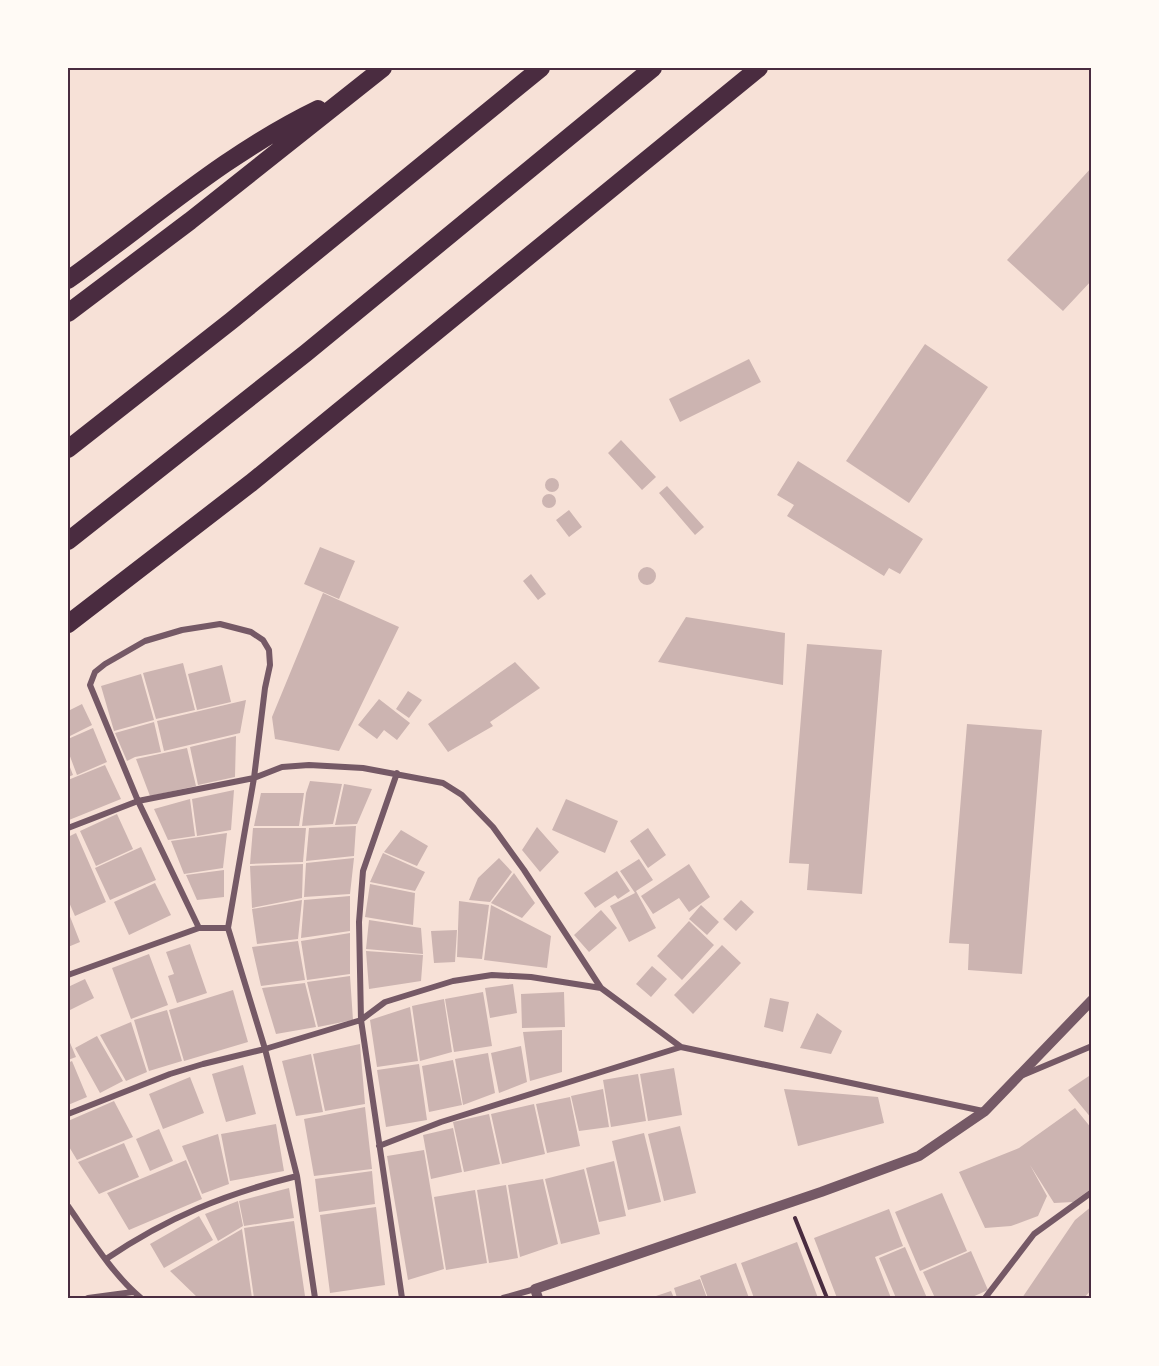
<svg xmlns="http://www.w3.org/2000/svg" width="1159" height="1366" font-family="'Varela Round',sans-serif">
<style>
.building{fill:#ccb4b1}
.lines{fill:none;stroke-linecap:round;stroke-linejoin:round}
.path{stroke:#4a2c40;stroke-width:4}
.minor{stroke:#755966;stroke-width:6}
.tertiary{stroke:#755966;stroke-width:10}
.motorway{stroke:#4a2c40;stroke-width:18}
.neatline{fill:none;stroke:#4a2c40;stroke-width:2}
</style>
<rect width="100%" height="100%" fill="#f7e1d7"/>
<path class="building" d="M1092,167V280L1063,311L1007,260Z
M925,344L988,387L909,503L846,461Z
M749,359L761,382L680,422L669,399Z
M621,440L656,477L642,490L608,453Z
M798,461L923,539L900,574L889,568L884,576L787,516L794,505L777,495Z
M545 485a7 7 0 1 1 14 0a7 7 0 1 1-14 0Z
M667,486L704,527L695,535L659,493Z
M542 501a7 7 0 1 1 14 0a7 7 0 1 1-14 0Z
M569,510L582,527L569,537L556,520Z
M320,547L355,561L339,599L304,584Z
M638 576a9 9 0 1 1 18 0a9 9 0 1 1-18 0Z
M531,574L546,594L538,600L523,581Z
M323,593L399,627L339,751L275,739L272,717Z
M686,617L785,633L783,685L658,662Z
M807,644L882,650L862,894L807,890L809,864L789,863Z
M515,662L540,688L490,722L493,726L448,752L428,724Z
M183,663L195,710L156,719L143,673Z
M222,665L231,702L197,710L188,674Z
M141,674L154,720L114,731L101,686Z
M408,691L422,700L409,718L396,709Z
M379,699L410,723L397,740L384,730L377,739L358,725Z
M246,700L240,733L164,751L157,721Z
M82,704L92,725L68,737V711Z
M154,722L161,752L135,757L127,761L115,733Z
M967,724L1042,730L1022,974L968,970L969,944L949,943Z
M93,728L107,762L77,775L68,751V739Z
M236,736L235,777L198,785L190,747Z
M187,748L196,786L150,796L136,759Z
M68,762L73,775L68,777Z
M105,765L121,799L69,820L68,818V780Z
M310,781L342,784L333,824L302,826L306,793Z
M344,784L372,789L357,824L335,825Z
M234,790L231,830L197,836L192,799Z
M261,793H304L299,826H254Z
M190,799L195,836L168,840L154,809Z
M566,799L618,821L605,853L552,830Z
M117,814L133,849L96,866L80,831Z
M356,826L354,856L306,861L309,828Z
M537,827L559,852L540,872L522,850Z
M253,828H306L303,862L250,864Z
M648,828L666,855L648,868L630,841Z
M401,830L428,846L417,866L384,852Z
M76,833L106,902L75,916L68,900V837Z
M227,833L223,868L184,874L171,841Z
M141,847L156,880L110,900L95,868Z
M383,853L425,872L415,891L370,882Z
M354,858L350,894L304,897L306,863Z
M499,858L512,872L490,902L469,900L478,878Z
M639,859L653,880L636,891L656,928L629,942L610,906L635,893L620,871Z
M303,864L302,898L252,908L250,866Z
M689,864L710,897L689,912L679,898L653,914L641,896Z
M224,870V897L197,900L186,875Z
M617,871L630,891L618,899L615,895L595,908L584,893Z
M514,873L535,903L522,918L491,903Z
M155,883L171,915L129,935L114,902Z
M370,884L415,893L413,925L365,917Z
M350,896V931L301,938L304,900Z
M302,900L298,939L257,944L252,909Z
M741,900L754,912L736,931L723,919Z
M459,901L489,905L482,959L457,957Z
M491,905L551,936L547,968L484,960Z
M701,905L719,922L707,935L689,919Z
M601,910L617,928L589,952L574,935Z
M69,914L80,942L68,947V915Z
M369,920L421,928L423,954L366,949Z
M689,921L714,945L682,980L657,956Z
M457,930L455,962L434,963L431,931Z
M350,933V974L307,980L301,941Z
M298,941L305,980L261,986L252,947Z
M190,944L207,993L177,1003L168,976L174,974L166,952Z
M722,945L741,963L693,1014L674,995Z
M366,951L423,955L421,981L369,989Z
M149,954L168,1005L131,1019L112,968Z
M652,966L667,979L651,997L636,984Z
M350,976L353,1020L318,1027L307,982Z
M85,979L94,998L68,1011V987Z
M305,983L316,1027L276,1034L262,988Z
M513,984L517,1013L490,1018L485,988Z
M233,990L248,1042L184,1061L169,1010Z
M483,992L492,1046L454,1052L445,999Z
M564,992L565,1027L522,1028L521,994Z
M770,998L789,1002L783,1032L764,1027Z
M444,999L452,1052L420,1061L412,1006Z
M410,1007L418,1061L377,1067L370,1020Z
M167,1010L182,1061L149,1071L134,1020Z
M817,1013L842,1031L831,1054L800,1048Z
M131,1022L147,1072L126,1081L100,1035Z
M562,1030V1072L530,1081L523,1032Z
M97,1036L123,1081L100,1093L75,1048Z
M68,1038L76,1057L68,1060Z
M360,1044L365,1104L325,1111L313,1054Z
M521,1046L527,1082L499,1093L491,1053Z
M488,1053L495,1093L463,1105L455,1059Z
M311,1054L323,1112L296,1116L282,1061Z
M453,1060L462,1105L429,1112L422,1066Z
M72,1061L87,1097L68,1105V1063Z
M419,1064L427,1120L386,1127L377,1070Z
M243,1065L256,1114L226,1122L212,1074Z
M674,1068L682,1115L648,1121L640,1074Z
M638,1074L646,1121L611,1127L603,1080Z
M1092,1074V1119L1068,1090Z
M190,1077L204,1113L163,1129L149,1094Z
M603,1089L609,1127L579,1131L571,1096Z
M784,1089L878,1097L884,1123L798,1146Z
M570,1097L580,1146L547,1153L536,1104Z
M114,1101L133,1137L77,1160L68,1145V1121Z
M534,1104L545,1154L502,1164L491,1114Z
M365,1107L372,1169L314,1176L304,1119Z
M1075,1108L1092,1129V1188L1073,1202L1054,1203L1030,1165L1047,1196L1038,1216L1011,1226L985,1228L959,1172L1019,1148Z
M489,1114L500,1164L464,1172L453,1122Z
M276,1124L284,1171L230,1181L221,1134Z
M680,1126L696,1193L664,1201L648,1134Z
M453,1128L462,1172L431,1179L423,1135Z
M159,1129L173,1161L150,1171L136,1139Z
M644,1133L661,1202L628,1210L612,1141Z
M218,1134L229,1184L202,1194L182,1146Z
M124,1143L139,1177L99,1194L78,1162Z
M424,1150L444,1269L408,1280L387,1156Z
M186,1160L202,1199L129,1230L107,1193Z
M614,1161L626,1216L599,1222L586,1168Z
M584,1169L600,1234L561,1244L545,1179Z
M372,1171L375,1204L319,1212L315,1179Z
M543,1179L558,1244L520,1257L508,1185Z
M506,1185L518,1258L489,1263L477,1190Z
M289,1188L294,1218L244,1226L239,1201Z
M475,1190L487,1263L446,1270L434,1197Z
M942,1193L967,1251L920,1271L895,1212Z
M238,1201L243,1226L218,1241L205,1214Z
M1092,1206V1289L1084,1298H1022L1075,1220Z
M376,1207L385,1285L330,1293L320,1215Z
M889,1209L903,1246L875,1257L891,1298H837L814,1238Z
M199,1216L213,1240L164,1268L150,1244Z
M294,1221L305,1296L290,1298H254L244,1228Z
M242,1229L252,1298H198L170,1271Z
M797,1242L818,1298H754L741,1263Z
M905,1247L927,1298H896L879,1258Z
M971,1251L988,1290L970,1298H935L923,1272Z
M736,1263L749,1298H708L700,1276Z
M700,1279L707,1298H677L674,1288Z
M671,1291L674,1298H650Z"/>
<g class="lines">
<path class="path" d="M795,1218L827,1298"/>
<path class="minor" d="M397,773L363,871L359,922L361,1020L402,1298
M68,828L138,801L254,778L282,767L309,765L363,768L443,783L462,795L493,827L524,870L601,988L681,1047L983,1111
M199,928L138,801L90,685L95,672L105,664L145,641L182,630L220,624L251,632L263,640L269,650L270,665L265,688L254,778L228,928L265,1049L297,1176L315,1298
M68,975L199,928H228
M1023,1075L1092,1046
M68,1114L170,1074L203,1064L265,1049L361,1020L385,1002L453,981L492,975L531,977L601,988
M379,1146L441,1122L681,1047
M68,1206C89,1236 113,1275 141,1298
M106,1259C168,1217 225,1194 297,1176
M88,1298L133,1292
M503,1298L535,1289
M985,1298L1034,1234L1092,1192"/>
<path class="tertiary" d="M538,1298L535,1289L821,1192L919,1156L985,1111L1092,1000"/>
<path class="motorway" d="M68,280C151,221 225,154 318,109
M68,313L190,221L383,68
M68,449L231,321L541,68
M68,541L306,353L653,68
M68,624L251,483L759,68"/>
</g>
<rect width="1159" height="1366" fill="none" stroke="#fffaf5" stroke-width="138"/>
<rect x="69" y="69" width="1021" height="1228" class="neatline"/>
</svg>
